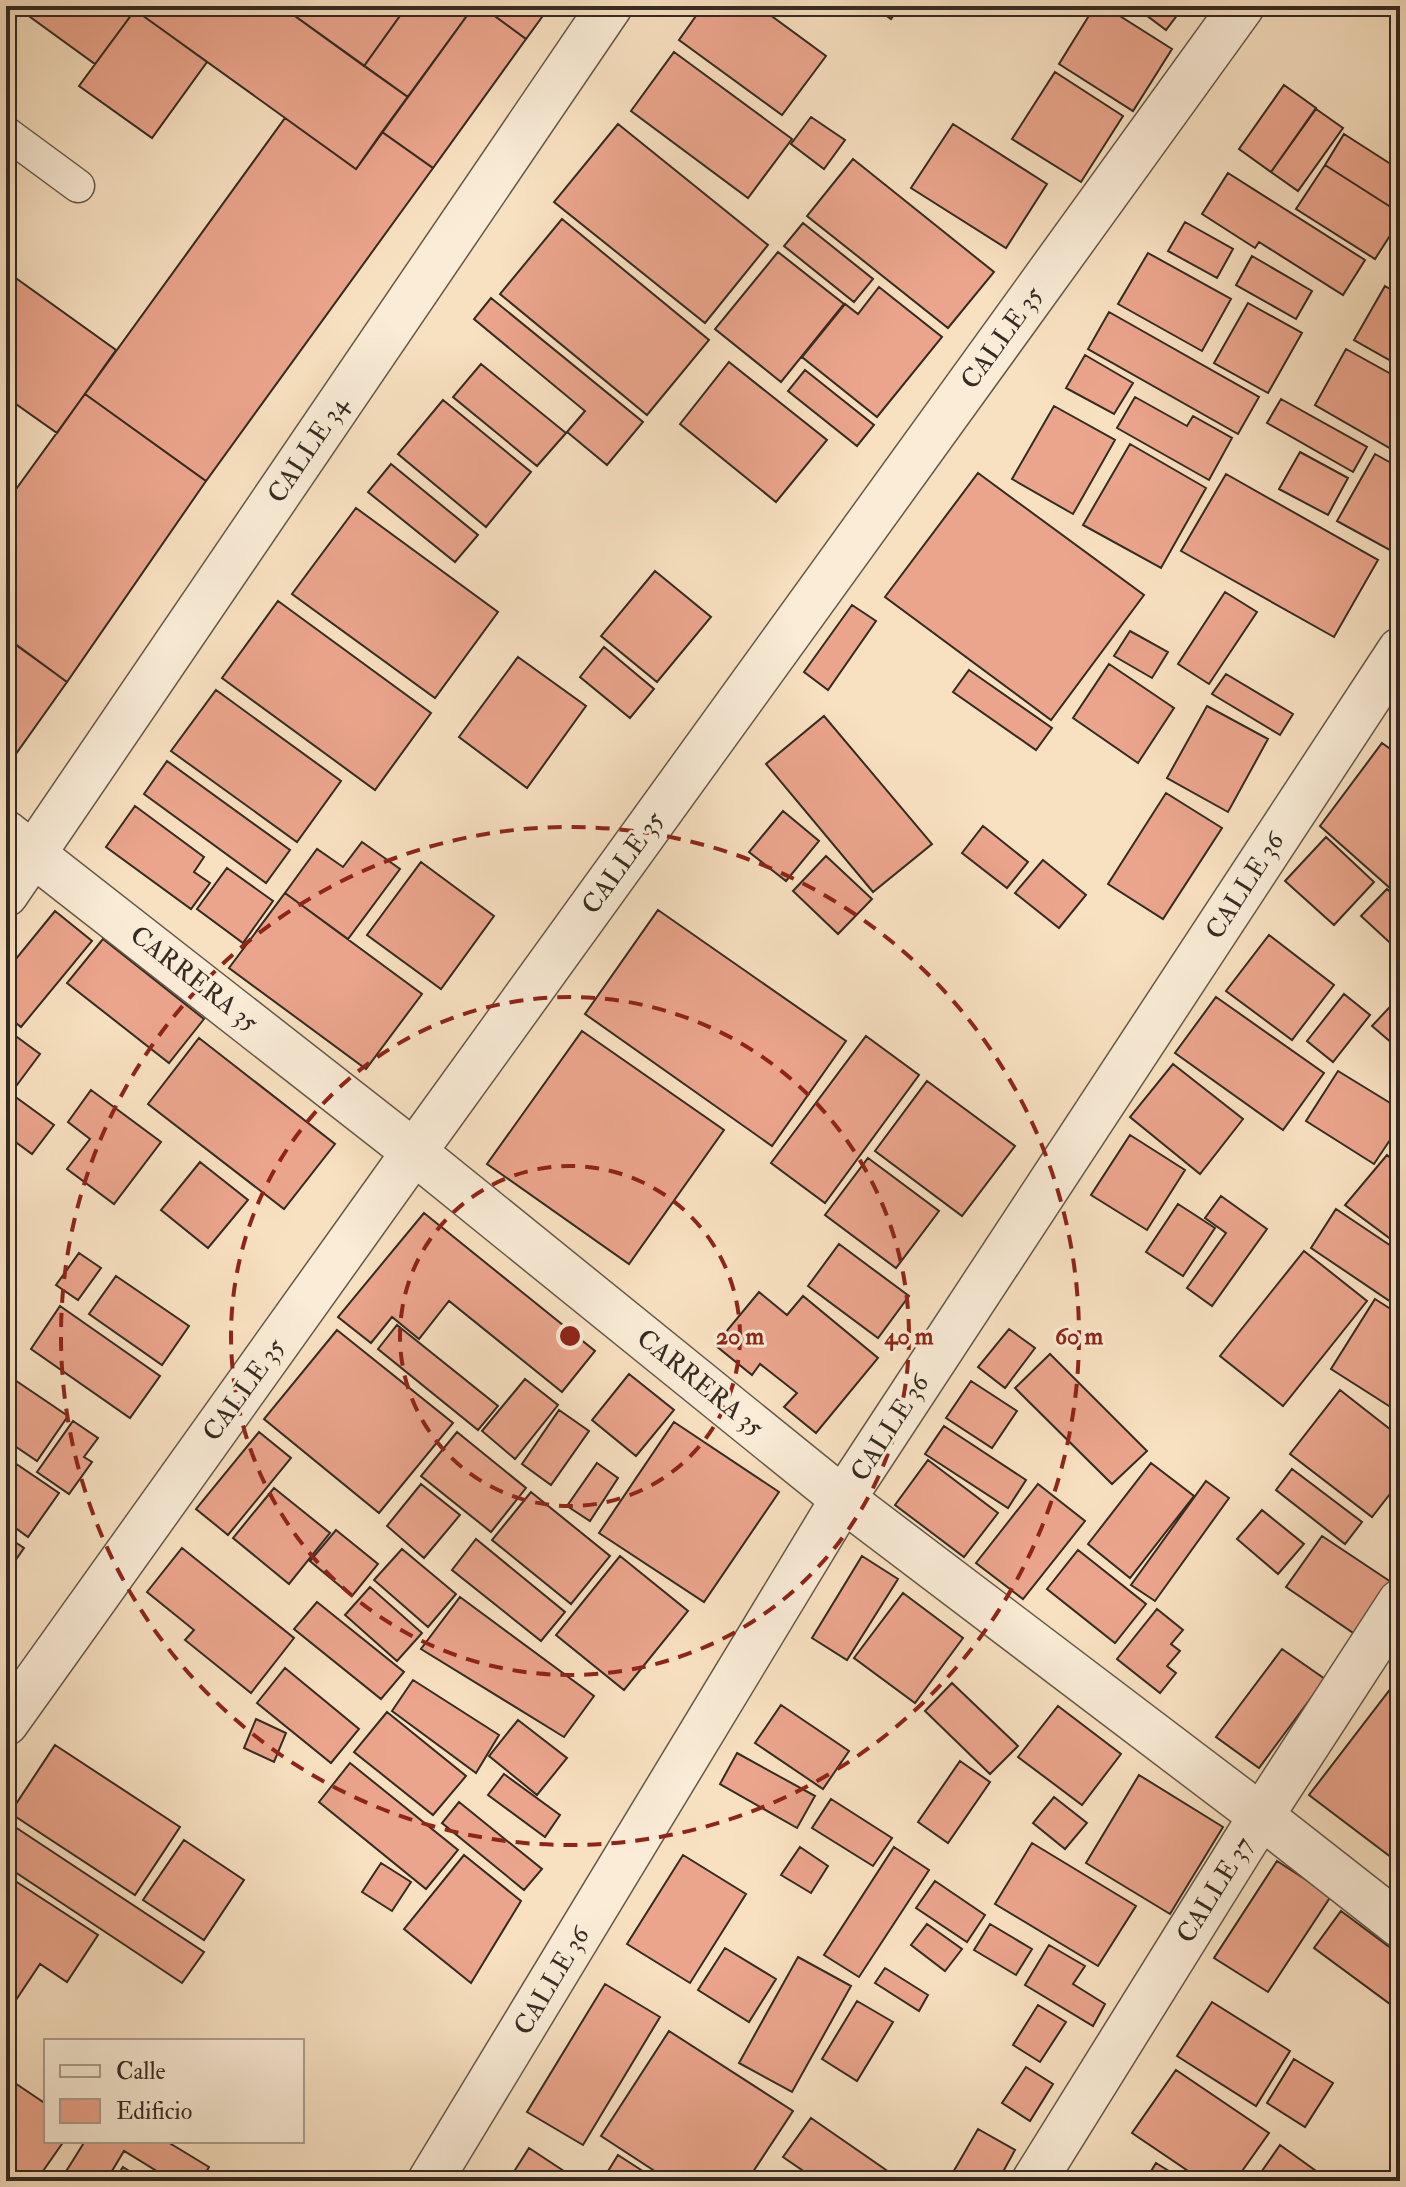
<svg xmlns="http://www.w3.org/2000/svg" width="1406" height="2187" font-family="'IM FELL Double Pica',serif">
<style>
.building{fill:#eba58c;stroke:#342b22;stroke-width:2}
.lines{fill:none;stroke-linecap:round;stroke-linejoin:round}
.service-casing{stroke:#65584a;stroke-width:35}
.minor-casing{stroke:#65584a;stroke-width:47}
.tertiary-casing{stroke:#65584a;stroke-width:47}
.service{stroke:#faecd7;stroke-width:32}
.minor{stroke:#faecd7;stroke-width:44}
.tertiary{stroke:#faecd7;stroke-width:44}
.ring{fill:none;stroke:#8f2418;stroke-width:4;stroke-dasharray:14 10}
.labels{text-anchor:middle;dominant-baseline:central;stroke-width:6;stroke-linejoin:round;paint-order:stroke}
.street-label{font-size:26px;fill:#342b22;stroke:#faecd7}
.centre{fill:#8f2418;stroke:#faecd7;stroke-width:4}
.ring-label{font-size:24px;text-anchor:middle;font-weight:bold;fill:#8f2418;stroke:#faecd7;stroke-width:6;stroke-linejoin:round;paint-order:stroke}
</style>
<rect width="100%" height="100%" fill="#f8e1c1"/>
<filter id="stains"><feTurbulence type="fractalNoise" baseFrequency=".0025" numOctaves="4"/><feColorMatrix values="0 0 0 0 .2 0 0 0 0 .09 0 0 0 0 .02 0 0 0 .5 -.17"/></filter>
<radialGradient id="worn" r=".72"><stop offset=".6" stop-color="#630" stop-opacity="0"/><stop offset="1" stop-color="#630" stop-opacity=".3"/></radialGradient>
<path class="building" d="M15,6H138L95,64Z
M138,6H281L408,97L356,169L135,10Z
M281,6H407L364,66Z
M407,6H474L408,97L364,66Z
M474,6H481L526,39L433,168L382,132Z
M481,6H550L526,39Z
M703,6H758L826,56L782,115L679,40Z
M873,6H900L891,19Z
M1095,6H1104L1172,49L1133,111L1059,64Z
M1134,6H1184L1166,30Z
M135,10L207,62L152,138L79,86Z
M674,52L792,139L748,198L631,111Z
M1055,72L1123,116L1081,182L1012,139Z
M1284,85L1316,108L1271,172L1239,149Z
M1316,109L1343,128L1298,191L1271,172Z
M811,117L845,140L824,169L791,144Z
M285,118L356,169L382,132L433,168L206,481L85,394Z
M618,124L768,245L705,323L554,202Z
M953,124L1047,184L1006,248L911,188Z
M1344,134L1400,170V213L1325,165Z
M853,159L994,272L948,328L807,216Z
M1325,165L1400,213V220L1375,259L1296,209Z
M1228,173L1365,260L1343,295L1259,242L1255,248L1202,214Z
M562,219L709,340L647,415L500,294Z
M1185,222L1233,249L1217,278L1168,251Z
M803,223L873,279L854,302L784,246Z
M778,252L844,304L781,382L715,329Z
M1148,253L1231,299L1202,351L1118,304Z
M1252,256L1312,291L1296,319L1236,285Z
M6,271L116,350L57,433L6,397Z
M1385,286L1400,295V366L1354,340Z
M879,287L942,337L877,417L802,357L845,304L858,314Z
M491,298L643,422L607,465L567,432L585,411L474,319Z
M1248,303L1302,333L1268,393L1214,363Z
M1109,312L1259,397L1238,434L1088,349Z
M1346,349L1400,379V454L1315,405Z
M1085,355L1133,383L1114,414L1066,388Z
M729,362L827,440L776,502L680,424Z
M481,364L566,433L537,466L453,397Z
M805,370L874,425L857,446L788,391Z
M85,394L206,481L67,682L6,637V503Z
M1135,397L1187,426L1193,416L1232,438L1209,480L1117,428Z
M1281,399L1367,447L1353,472L1267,423Z
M443,400L531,472L486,527L398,454Z
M1054,406L1115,440L1073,514L1012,479Z
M1130,444L1206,488L1161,568L1083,525Z
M1300,452L1348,478L1328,515L1279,489Z
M1375,454L1400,468V549L1397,554L1337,521Z
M391,464L478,535L455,562L368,492Z
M978,473L1144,595L1051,720L885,597Z
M1226,474L1378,560L1334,637L1181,551Z
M356,508L498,612L435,698L292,594Z
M655,571L711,617L657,682L601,636Z
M1225,592L1257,612L1209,684L1178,664Z
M278,601L431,713L375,790L222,678Z
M852,605L876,621L828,690L804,672Z
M1130,631L1168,652L1152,678L1114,656Z
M16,645L67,682L6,768V659Z
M604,647L654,689L630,718L580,677Z
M518,657L586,706L527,788L459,737Z
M1109,664L1174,708L1138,763L1073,718Z
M969,670L1052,728L1036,750L953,692Z
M1226,674L1293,714L1280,735L1212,694Z
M216,690L341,781L297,842L171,751Z
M1207,706L1268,739L1228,812L1167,778Z
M824,716L932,844L873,892L766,764Z
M1382,743L1400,756V897L1320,826Z
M167,761L290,850L266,883L144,794Z
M1166,793L1222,828L1163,919L1108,884Z
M135,806L204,857L194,872L210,883L191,909L106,847Z
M783,811L819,841L786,881L749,852Z
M983,826L1028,862L1007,888L962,853Z
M1326,837L1374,882L1334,925L1285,881Z
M362,842L400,869L348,939L285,893L317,849L343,867Z
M826,856L872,899L838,934L793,891Z
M1043,860L1086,895L1059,928L1015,893Z
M421,862L494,916L441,989L367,935Z
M227,868L273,901L243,943L197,909Z
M1387,889L1400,901V952L1361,916Z
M285,893L422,994L366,1069L229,968Z
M658,910L846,1041L772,1146L585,1014Z
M55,911L92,941L21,1027L6,1015V971Z
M1269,935L1334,985L1292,1040L1226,991Z
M103,939L204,1019L169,1063L67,983Z
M1344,994L1370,1015L1333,1062L1307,1041Z
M1400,996V1050L1372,1026Z
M1216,997L1324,1073L1283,1130L1175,1053Z
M582,1031L724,1130L629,1264L487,1164Z
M866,1036L919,1075L825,1203L771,1163Z
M17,1037L40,1054L11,1093L6,1090V1052Z
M199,1038L335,1144L284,1209L148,1104Z
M1173,1064L1243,1119L1200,1174L1130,1117Z
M1338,1071L1400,1109V1125L1374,1164L1306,1121Z
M927,1081L1015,1146L962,1216L875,1151Z
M6,1090L54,1125L32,1154L6,1135Z
M91,1090L161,1142L114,1204L67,1169L90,1139L68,1122Z
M1130,1135L1185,1170L1147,1230L1091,1195Z
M1387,1155L1400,1166V1246L1345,1205Z
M868,1158L939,1211L896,1268L825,1215Z
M200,1162L248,1200L208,1248L161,1210Z
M1221,1196L1267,1229L1212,1306L1187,1288L1226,1233L1205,1218Z
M1178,1204L1215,1228L1183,1276L1146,1252Z
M1336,1209L1400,1252V1308L1311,1248Z
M424,1213L595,1351L562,1392L449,1301L419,1339L392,1317L371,1343L338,1317Z
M839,1244L909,1296L878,1338L808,1286Z
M1304,1251L1367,1301L1283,1406L1220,1356Z
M79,1253L101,1268L78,1300L56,1285Z
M116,1276L189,1326L162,1365L89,1314Z
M759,1292L787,1315L803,1296L878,1358L816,1433L784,1407L797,1393L760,1364L752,1375L715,1345Z
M1375,1299L1400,1315V1413L1331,1369Z
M60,1306L160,1376L130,1418L31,1349Z
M397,1325L498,1406L478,1430L378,1349Z
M1009,1329L1035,1348L1005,1388L978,1367Z
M337,1330L453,1423L379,1513L264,1419Z
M1050,1354L1147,1451L1112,1484L1015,1388Z
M6,1374L68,1416L37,1461L6,1440Z
M629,1374L674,1410L636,1456L592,1420Z
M525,1379L558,1405L515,1459L482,1431Z
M971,1381L1017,1411L992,1448L946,1418Z
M1340,1390L1400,1437V1481L1372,1517L1290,1454Z
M559,1410L589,1431L551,1485L522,1464Z
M73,1421L98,1438L84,1457L92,1462L69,1494L37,1472Z
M674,1422L779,1492L704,1602L599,1533Z
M944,1426L1026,1480L1008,1508L925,1454Z
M259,1432L291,1458L228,1535L196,1509Z
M457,1432L526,1488L491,1532L421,1476Z
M9,1459L59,1493L28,1537L6,1521V1464Z
M928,1460L998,1513L964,1557L895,1505Z
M597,1463L618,1478L590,1521L567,1506Z
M1151,1463L1194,1496L1130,1578L1088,1544Z
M1292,1469L1362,1522L1345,1544L1276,1490Z
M1206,1481L1229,1498L1155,1601L1131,1585Z
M421,1484L460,1515L424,1558L387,1526Z
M1038,1484L1085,1521L1023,1599L976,1563Z
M274,1488L330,1533L289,1584L233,1538Z
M531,1492L610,1556L571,1604L492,1540Z
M1262,1510L1304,1544L1278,1574L1237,1539Z
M336,1530L378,1564L352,1596L310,1561Z
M6,1536L24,1548L6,1574Z
M1322,1536L1400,1588L1365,1641L1286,1587Z
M476,1539L565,1612L541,1641L452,1570Z
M182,1548L294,1638L251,1693L185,1640L194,1630L147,1592Z
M402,1549L456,1594L428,1627L374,1580Z
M1078,1550L1146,1604L1115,1643L1047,1589Z
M620,1556L688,1611L624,1690L556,1635Z
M862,1556L898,1579L847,1660L812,1638Z
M370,1587L422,1633L397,1661L345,1615Z
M903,1593L963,1638L915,1703L854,1658Z
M460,1597L594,1696L564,1737L421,1649Z
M317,1602L404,1672L381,1699L294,1629Z
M1157,1609L1183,1630L1171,1644L1180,1651L1167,1666L1176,1673L1160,1693L1117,1659Z
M1282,1649L1325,1679L1259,1768L1216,1737Z
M285,1668L359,1729L331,1763L257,1703Z
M413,1680L499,1735L476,1773L392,1711Z
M952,1683L1018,1746L990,1774L925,1711Z
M1395,1683L1400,1687V1864L1309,1795Z
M781,1705L849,1751L823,1789L755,1743Z
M1058,1706L1121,1754L1082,1805L1018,1757Z
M387,1712L466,1776L433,1815L354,1752Z
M256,1719L286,1733L274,1762L244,1748Z
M518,1720L567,1758L537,1795L489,1756Z
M55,1745L180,1827L135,1895L10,1813Z
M737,1753L815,1796L797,1828L720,1784Z
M960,1761L990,1782L948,1843L918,1822Z
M350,1763L458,1850L426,1889L319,1802Z
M504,1774L560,1815L545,1837L488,1795Z
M1139,1775L1223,1827L1170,1914L1086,1863Z
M1054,1797L1087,1823L1065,1849L1033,1823Z
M831,1799L892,1838L873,1866L812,1828Z
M459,1802L542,1869L524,1890L442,1823Z
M6,1821L204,1952L182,1983L6,1866Z
M184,1840L244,1880L204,1940L143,1900Z
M1032,1843L1136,1906L1098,1966L995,1904Z
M800,1847L828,1866L811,1893L781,1875Z
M894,1847L929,1870L859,1977L824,1955Z
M464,1855L521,1901L471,1983L404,1929Z
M683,1855L746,1894L690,1983L627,1944Z
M1277,1861L1331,1896L1268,1992L1214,1958Z
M381,1863L411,1882L392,1911L362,1892Z
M6,1875L98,1935L67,1982L40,1964L6,2015Z
M935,1881L985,1915L967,1942L916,1908Z
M1341,1911L1400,1955V1990L1390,2004L1314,1948Z
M927,1924L962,1949L945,1971L911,1945Z
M990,1924L1032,1949L1016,1975L974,1950Z
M1049,1945L1085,1966L1073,1984L1105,2004L1093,2026L1025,1985Z
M725,1948L776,1979L749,2022L698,1990Z
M798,1957L851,1986L792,2092L739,2063Z
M885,1968L928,1995L919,2011L875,1983Z
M605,1984L660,2017L583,2145L527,2112Z
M857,2001L893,2022L857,2081L822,2059Z
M1212,2002L1290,2051L1256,2106L1177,2056Z
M1038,2005L1066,2022L1040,2062L1013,2045Z
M669,2031L793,2111L747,2181H670L601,2136Z
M1294,2059L1333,2083L1305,2127L1267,2103Z
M1026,2067L1053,2084L1030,2121L1002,2103Z
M1176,2070L1269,2133L1235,2181H1203L1132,2133Z
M6,2077L46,2104V2141H64L36,2181H6Z
M811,2118L902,2181H818L783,2157Z
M978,2129L1015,2150L998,2181H948Z
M85,2141H166L209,2167L201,2181H173L124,2151L106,2181H60Z
M1280,2145L1330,2181H1255Z
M529,2148L579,2181H508Z
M618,2155L658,2181H602Z
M1156,2163L1185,2181H1145Z
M123,2167L145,2181H114Z"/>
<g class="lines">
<g class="service-casing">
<path id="service" d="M6,133L78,186"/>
</g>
<g class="minor-casing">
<path id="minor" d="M6,833L414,1152L843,1499L1261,1816L1400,1925
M6,894L610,6
M430,2181L843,1499L1400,650"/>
</g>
<g class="tertiary-casing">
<path id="tertiary" d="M6,1723L414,1152L1242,6
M1034,2181L1261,1816L1400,1602"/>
</g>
<use href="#service" class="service"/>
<use href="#minor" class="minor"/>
<use href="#tertiary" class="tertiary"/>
</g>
<g class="ring">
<circle cx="570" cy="1336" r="170"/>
<circle cx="570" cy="1336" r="339"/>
<circle cx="570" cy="1336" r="509"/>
</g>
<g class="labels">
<g class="street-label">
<text transform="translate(1002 338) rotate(-54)">CALLE 35</text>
<text transform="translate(308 450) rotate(-56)">CALLE 34</text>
<text transform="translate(623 863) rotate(-54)">CALLE 35</text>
<text transform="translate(1245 886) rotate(-57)">CALLE 36</text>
<text transform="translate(194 979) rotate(38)">CARRERA 35</text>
<text transform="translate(700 1383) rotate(39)">CARRERA 35</text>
<text transform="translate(244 1390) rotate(-54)">CALLE 35</text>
<text transform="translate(890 1428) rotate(-57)">CALLE 36</text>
<text transform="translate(1215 1890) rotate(-58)">CALLE 37</text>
<text transform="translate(552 1981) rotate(-59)">CALLE 36</text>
</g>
</g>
<circle cx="570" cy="1336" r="12" class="centre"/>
<g class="ring-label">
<text x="740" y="1344">20 m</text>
<text x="909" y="1344">40 m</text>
<text x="1079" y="1344">60 m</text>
</g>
<rect width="1406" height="2187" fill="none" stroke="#f8e1c1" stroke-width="32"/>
<rect x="8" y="8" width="1390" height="2171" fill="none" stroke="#342b22" stroke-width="4"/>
<rect x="16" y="16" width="1374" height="2155" fill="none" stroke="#342b22" stroke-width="2"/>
<rect x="44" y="2039" width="260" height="104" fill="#faecd7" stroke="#ab9f8f" stroke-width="2"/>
<rect x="60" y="2065" width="40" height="12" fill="#faecd7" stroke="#ab9f8f" stroke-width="2"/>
<text x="116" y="2079" font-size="24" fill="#342b22">Calle</text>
<rect x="60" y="2099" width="40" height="24" fill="#eba58c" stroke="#ab9f8f" stroke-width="2"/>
<text x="116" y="2119" font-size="24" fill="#342b22">Edificio</text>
<rect width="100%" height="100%" filter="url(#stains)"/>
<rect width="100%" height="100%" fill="url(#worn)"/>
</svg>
